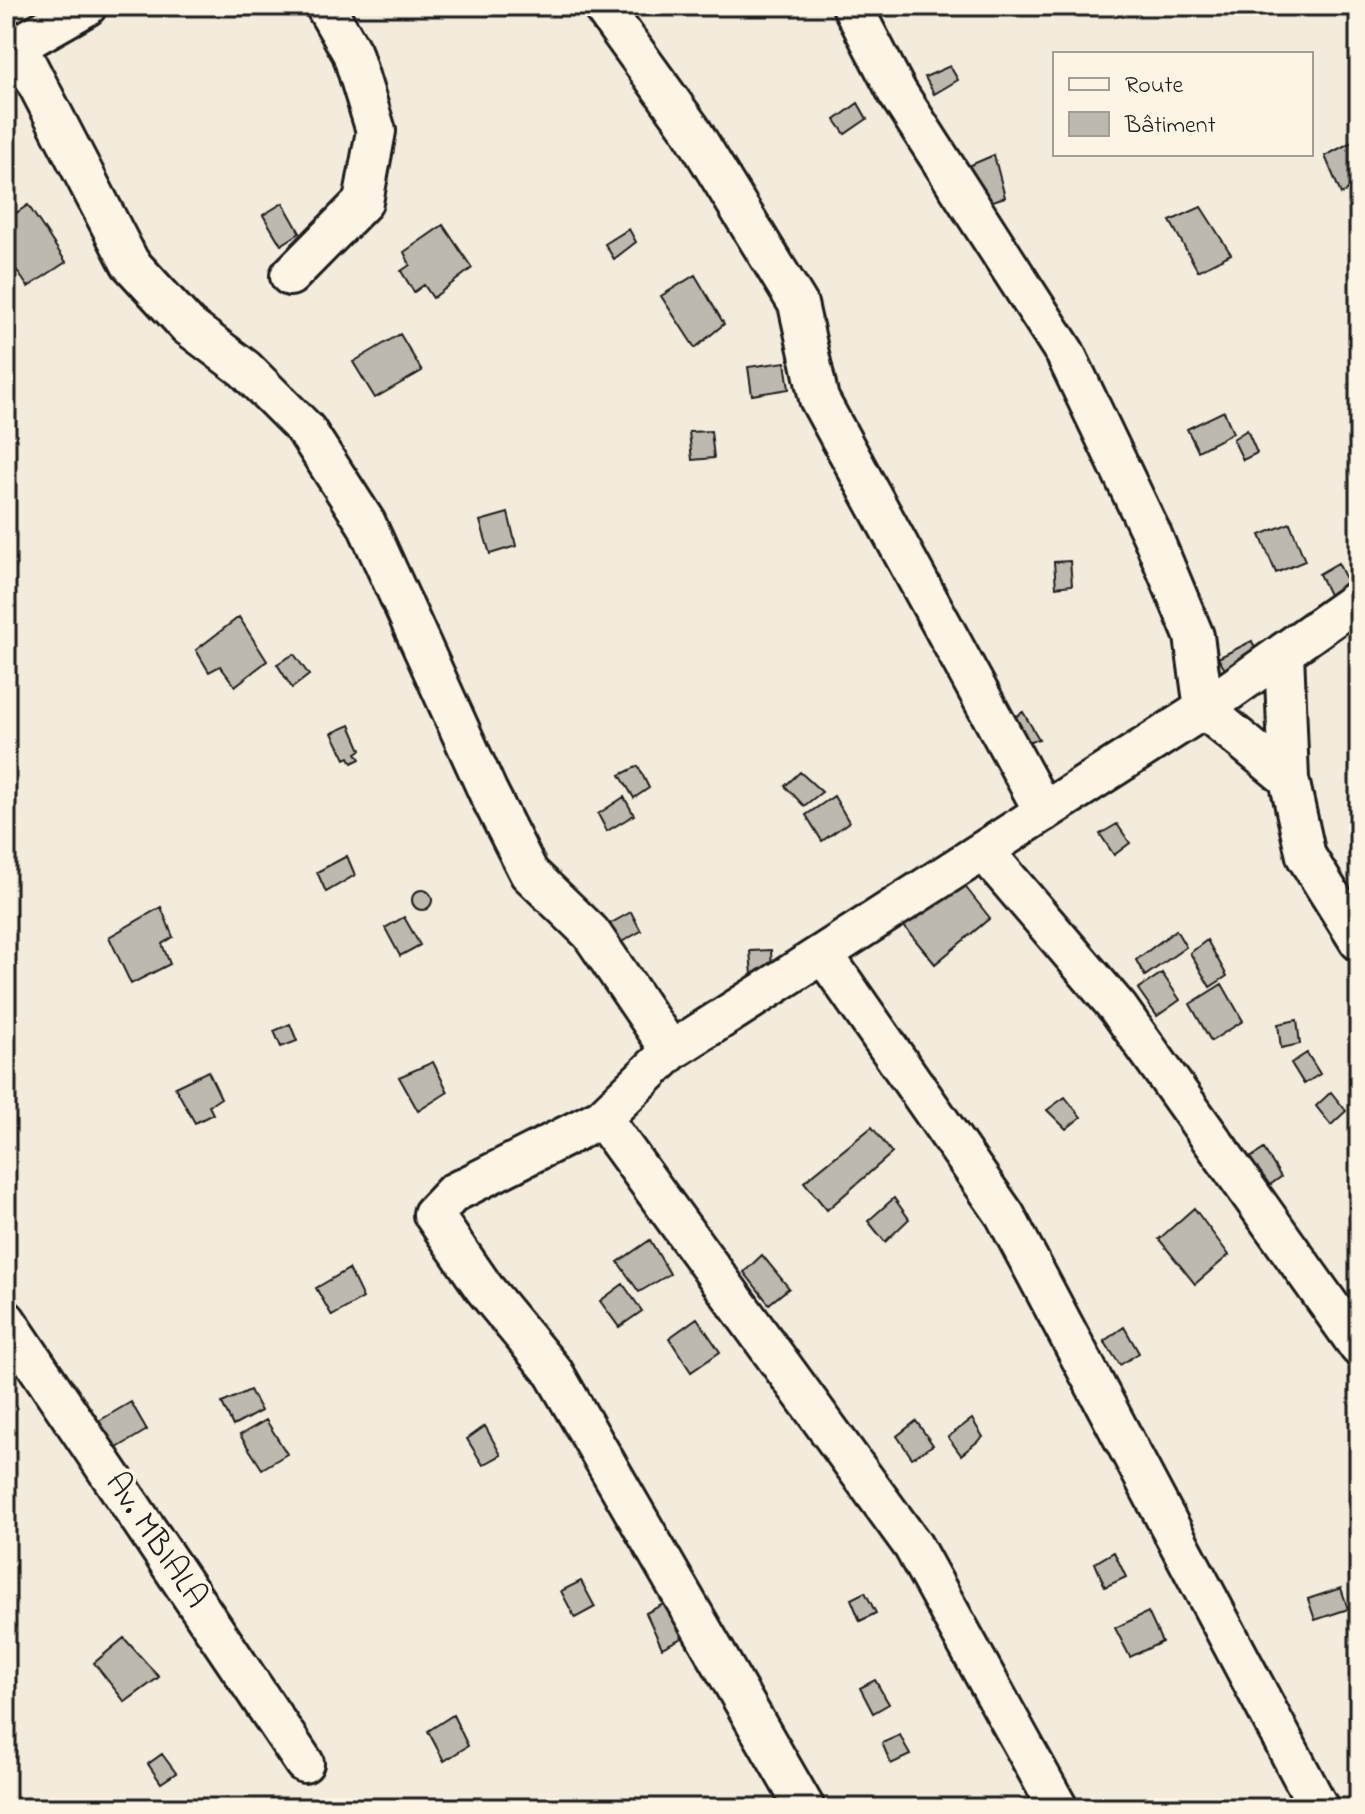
<svg xmlns="http://www.w3.org/2000/svg" width="1365" height="1814" font-family="'Indie Flower',sans-serif">
<style>
.building{fill:#beb9ae;stroke:#1c1c1c;stroke-width:2}
.lines{fill:none;stroke-linecap:round;stroke-linejoin:round}
.minor-casing{stroke:#1c1c1c;stroke-width:44}
.minor{stroke:#fcf5e5;stroke-width:38}
.labels{text-anchor:middle;dominant-baseline:central;stroke-width:7;stroke-linejoin:round;paint-order:stroke}
.street-label{font-size:34px;fill:#1c1c1c;stroke:#fcf5e5}
</style>
<rect width="100%" height="100%" fill="#f3ecdd"/>
<filter id="ink" filterUnits="userSpaceOnUse"><feTurbulence type="fractalNoise" baseFrequency=".0125" numOctaves="2"/><feDisplacementMap in="SourceGraphic" scale="16" xChannelSelector="R" yChannelSelector="G"/><feConvolveMatrix kernelMatrix="1 2 1 2 8 2 1 2 1" color-interpolation-filters="sRGB"/></filter>
<g filter="url(#ink)">
<path class="building" d="M950,66L958,80L934,94L925,77Z
M858,103L867,119L845,134L835,120Z
M1359,138V184L1341,194L1325,156Z
M994,155L1005,197L971,208L959,170Z
M283,203L300,233L281,245L263,215Z
M28,205L66,262L28,287L6,255V220Z
M1201,207L1231,254L1198,271L1170,221Z
M443,225L472,268L433,298L424,285L414,292L401,271L410,265L404,252Z
M629,229L636,242L614,259L605,244Z
M695,275L724,324L695,348L661,296Z
M400,334L422,371L375,398L353,362Z
M785,362L789,389L752,395L748,367Z
M1224,411L1233,433L1198,451L1187,429Z
M1247,430L1257,453L1243,460L1233,439Z
M711,431L714,458L692,460L689,432Z
M508,513L516,546L490,554L480,521Z
M1290,523L1305,561L1276,573L1260,535Z
M1070,561L1072,585L1056,587L1054,562Z
M1338,563L1351,589L1331,599L1319,574Z
M239,617L267,661L235,686L220,666L209,672L196,650Z
M1252,641L1258,657L1227,673L1218,658Z
M294,654L309,675L292,688L277,664Z
M1023,712L1039,739L1022,743L1005,723Z
M350,725L361,750L356,753L360,759L352,763L349,757L345,759L332,733Z
M638,766L649,788L634,798L620,775Z
M800,772L822,792L804,806L785,786Z
M834,796L849,822L822,841L806,815Z
M624,797L634,815L607,831L598,814Z
M1117,824L1130,843L1114,855L1100,834Z
M347,856L355,875L326,892L317,872Z
M956,875L990,918L935,964L898,919Z
M412 900a10 10 0 1 1 20 0a10 10 0 1 1-20 0Z
M161,907L173,937L162,944L170,964L131,984L109,937Z
M631,912L641,931L616,945L606,926Z
M404,917L420,945L400,956L385,928Z
M1176,930L1186,947L1145,976L1136,960Z
M1207,940L1227,976L1210,987L1190,953Z
M771,950L772,974L752,975L750,951Z
M1162,973L1180,1000L1157,1016L1138,989Z
M1222,984L1243,1021L1211,1041L1190,1004Z
M1297,1020L1300,1044L1281,1048L1278,1024Z
M290,1024L297,1041L281,1047L274,1031Z
M1307,1053L1320,1074L1304,1084L1291,1063Z
M433,1062L448,1092L418,1111L399,1077Z
M208,1071L221,1098L209,1106L213,1114L195,1123L175,1087Z
M1331,1092L1346,1111L1331,1125L1316,1106Z
M1065,1097L1081,1117L1066,1129L1047,1110Z
M872,1127L892,1153L827,1210L804,1182Z
M1264,1149L1281,1177L1260,1192L1241,1164Z
M894,1198L909,1219L885,1242L868,1221Z
M1194,1208L1229,1255L1195,1284L1159,1239Z
M650,1240L670,1274L639,1292L618,1262Z
M762,1255L789,1288L769,1304L744,1272Z
M349,1269L363,1298L332,1316L316,1288Z
M623,1284L642,1311L619,1327L600,1301Z
M697,1318L720,1352L691,1372L669,1338Z
M1124,1327L1139,1353L1120,1365L1104,1341Z
M250,1390L261,1411L233,1426L222,1403Z
M131,1402L147,1430L102,1457L85,1429Z
M972,1419L983,1437L961,1455L948,1437Z
M266,1420L287,1454L262,1469L240,1435Z
M916,1421L933,1445L912,1458L897,1436Z
M485,1426L501,1455L483,1465L467,1439Z
M1114,1552L1126,1577L1105,1587L1095,1563Z
M581,1581L595,1607L575,1618L561,1591Z
M1341,1588L1348,1609L1315,1620L1308,1599Z
M865,1592L876,1613L860,1621L851,1599Z
M675,1598L692,1633L662,1648L646,1613Z
M1148,1612L1162,1642L1130,1657L1115,1628Z
M124,1638L159,1677L125,1702L94,1663Z
M875,1680L889,1704L873,1713L860,1688Z
M453,1715L468,1746L444,1761L428,1731Z
M900,1735L910,1755L891,1764L882,1743Z
M162,1754L176,1773L161,1783L148,1764Z"/>
<g class="lines">
<g class="minor-casing">
<path id="minor" d="M602,6L690,128L798,304L819,399L1044,812
M852,6L897,92L1065,353L1152,535L1194,636L1204,709L1289,779L1306,856L1359,941
M17,45L130,263L188,326L245,369L306,430L366,523L488,792L529,873L591,933L671,1051
M6,52L87,6
M290,276L363,202L376,131L352,53L325,6
M1284,652L1289,779
M984,851L1118,1008L1359,1347
M824,955L1005,1215L1319,1808
M602,1118L913,1546L1058,1808
M6,1320L304,1763
M805,1808L554,1373L484,1288L433,1214L453,1193L602,1118L671,1051L1204,709L1359,599"/>
</g>
<use href="#minor" class="minor"/>
</g>
</g>
<g class="labels">
<g class="street-label">
<text transform="translate(155 1541) rotate(56)">Av. MBIALA</text>
</g>
</g>
<rect width="1365" height="1814" fill="none" stroke="#fcf5e5" stroke-width="32"/>
<rect x="16" y="16" width="1333" height="1782" fill="none" stroke="#1c1c1c" stroke-width="3" filter="url(#ink)"/>
<rect x="1053" y="52" width="260" height="104" fill="#fcf5e5" stroke="#a29e95" stroke-width="2"/>
<rect x="1069" y="78" width="40" height="12" fill="#fcf5e5" stroke="#a29e95" stroke-width="2"/>
<text x="1125" y="92" font-size="24" fill="#1c1c1c">Route</text>
<rect x="1069" y="112" width="40" height="24" fill="#beb9ae" stroke="#a29e95" stroke-width="2"/>
<text x="1125" y="132" font-size="24" fill="#1c1c1c">Bâtiment</text>
</svg>
